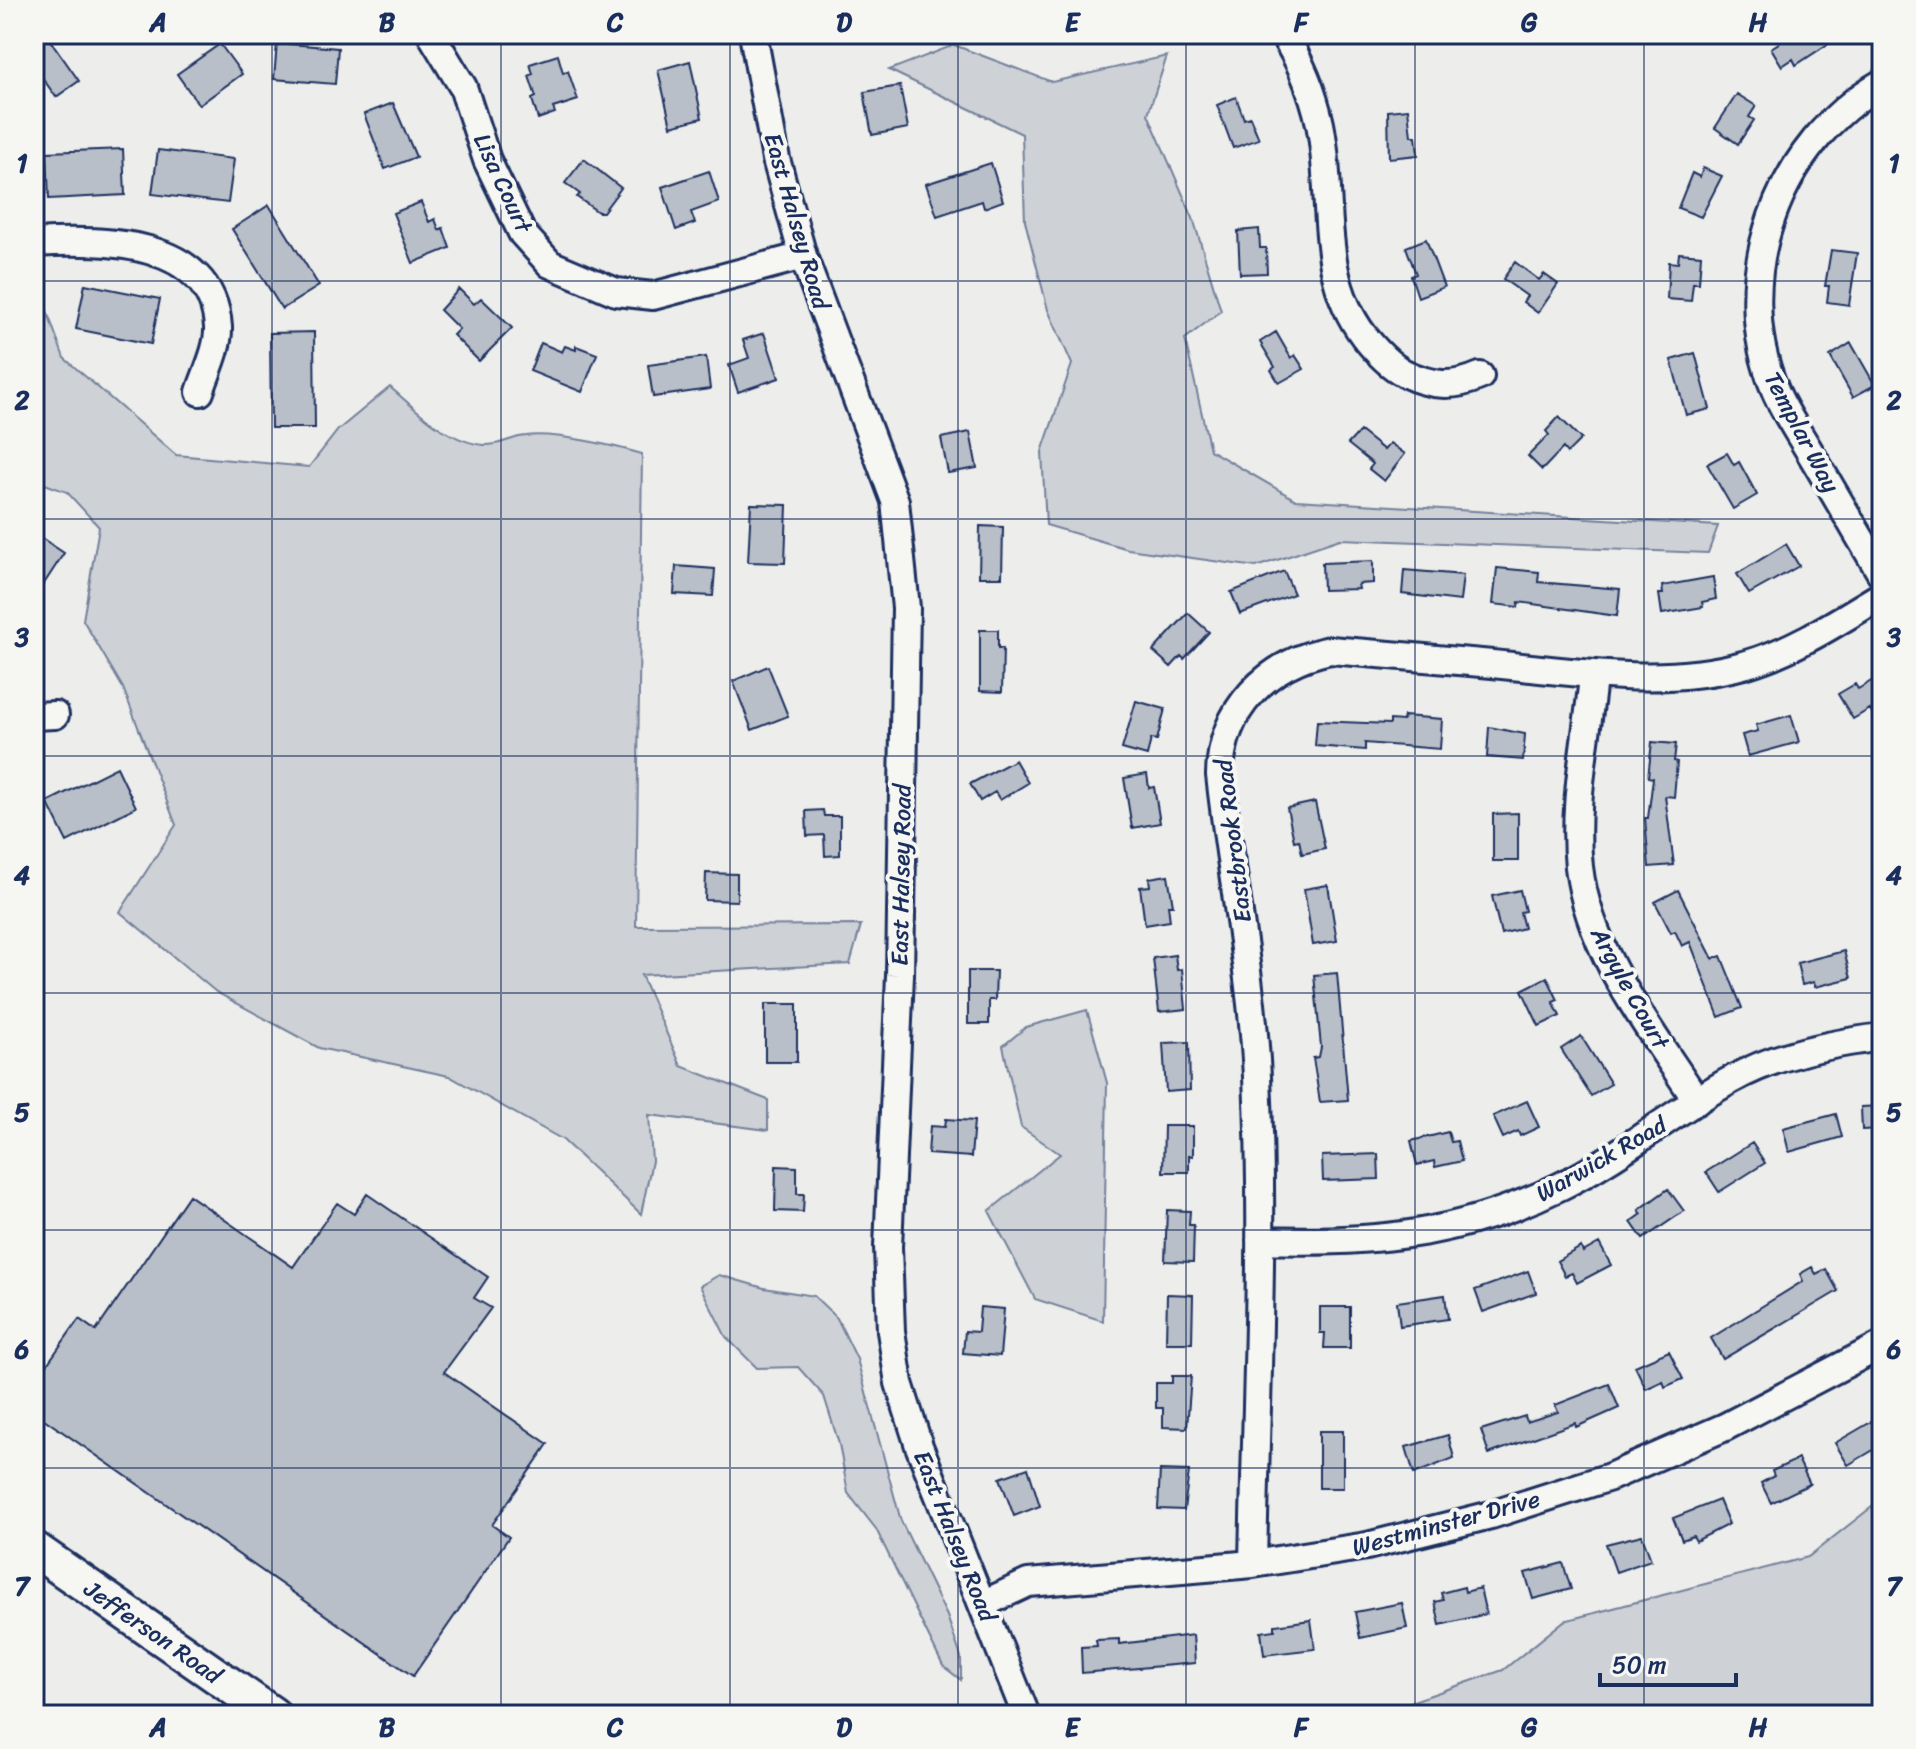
<svg xmlns="http://www.w3.org/2000/svg" width="1916" height="1749" font-family="Sriracha,sans-serif">
<style>
.green{fill:#ced2d7;stroke:#74809a;stroke-width:2}
.building{fill:#b9bfc8;stroke:#1b2f5e;stroke-width:2}
.lines{fill:none;stroke-linecap:round;stroke-linejoin:round}
.minor-casing{stroke:#1b2f5e;stroke-width:32}
.major-casing{stroke:#1b2f5e;stroke-width:40}
.minor{stroke:#f6f6f2;stroke-width:26}
.major{stroke:#f6f6f2;stroke-width:34}
.grid{fill:none;stroke:#1b2f5e;stroke-width:2;stroke-opacity:0.55}
.labels{text-anchor:middle;dominant-baseline:central;stroke-width:8;stroke-linejoin:round;paint-order:stroke}
.street-label{font-size:24px;fill:#1b2f5e;stroke:#f6f6f2}
.neatline{fill:none;stroke:#1b2f5e;stroke-width:3}
.grid-label{font-size:26px;text-anchor:middle;font-weight:bold;fill:#1b2f5e}
</style>
<rect width="100%" height="100%" fill="#edeeec"/>
<filter id="ink" filterUnits="userSpaceOnUse"><feTurbulence type="fractalNoise" baseFrequency=".0125" numOctaves="2"/><feDisplacementMap in="SourceGraphic" scale="16" xChannelSelector="R" yChannelSelector="G"/><feConvolveMatrix kernelMatrix="1 2 1 2 8 2 1 2 1" color-interpolation-filters="sRGB"/></filter>
<g filter="url(#ink)">
<path class="green" d="M954,45L1052,82L1167,56L1148,114L1193,218L1221,311L1185,339L1210,450L1296,500L1718,526L1708,553L1340,539L1256,567L1128,549L1046,525L1042,452L1072,364L1048,310L1025,221L1022,134L889,70Z
M34,275L64,358L176,455L309,467L338,430L390,387C416,410 448,442 484,445C500,446 511,437 526,436C554,432 615,446 642,454L636,926L861,925L850,964L641,975L681,1066L768,1100V1130L649,1115L652,1161L641,1214L563,1140L449,1076L319,1048L216,992L120,912L176,825L123,688L83,620L99,527L67,492L34,480Z
M1087,1010L1107,1083L1103,1321L1035,1299L989,1211L1060,1154L1021,1127L1003,1046L1026,1027Z
M719,1275L764,1288L814,1296L837,1318L857,1359L901,1521L947,1616L961,1657V1680L943,1666L876,1529L848,1493L839,1444L824,1396L798,1367L757,1368L726,1337L700,1286Z
M1882,1499V1715H1373L1503,1670L1564,1621L1808,1557Z"/>
<path class="building" d="M34,34H46L79,81L56,97L34,66Z
M1793,34H1843L1796,65L1793,59L1782,66L1771,48Z
M277,43L338,48L335,84L274,79Z
M220,44L242,74L199,105L177,74Z
M558,55L563,73L568,71L578,100L553,108L555,113L538,119L532,99L536,97L529,76L533,74L530,64Z
M690,61L702,118L671,126L658,70Z
M900,86L908,128L872,135L864,92Z
M1737,94L1756,106L1749,117L1754,120L1738,144L1715,128Z
M1236,97L1244,119L1250,117L1259,139L1233,148L1217,105Z
M393,103L416,157L385,169L364,114Z
M1408,109L1411,136H1416L1418,155L1389,158L1388,111Z
M123,149L125,195L49,199L47,152Z
M158,150L234,159L228,203L152,194Z
M584,159L621,188L603,212H598L577,197L580,194L565,183Z
M991,163L1003,201L984,208L982,201L937,216L926,184Z
M1703,168L1722,176L1701,217L1678,208L1692,173L1700,177Z
M709,171L719,202L691,212L695,223L676,230L662,187Z
M421,202L429,222L435,219L439,230L443,228L450,248L413,263L393,213Z
M269,205L319,286L282,309L232,229Z
M1259,229L1260,248H1266L1267,273L1240,274L1238,231Z
M1426,239L1444,287L1418,297L1411,276L1416,274L1406,247Z
M1831,250L1857,253L1849,305L1827,302L1829,286H1825Z
M1679,253L1701,255L1699,283H1693L1691,301L1667,299L1669,262L1678,263Z
M1515,262L1539,280L1544,274L1558,284L1538,313L1523,302L1527,296L1503,279Z
M85,284L160,299L151,344L76,329Z
M459,289L474,304L481,298L512,328L479,361L453,335L459,329L440,310Z
M314,332L315,428H271L270,333Z
M1276,332L1291,358L1295,355L1304,369L1279,383L1271,370L1275,367L1260,342Z
M764,333L779,378L738,392L729,365L749,358L743,340Z
M541,343L562,352L565,346L576,350V346L597,354L582,392L530,371Z
M1851,343L1875,385L1853,397L1830,356Z
M1695,353L1710,409L1686,415L1671,360Z
M706,357L710,389L653,397L648,365Z
M1559,417L1581,439L1567,453L1563,448L1542,470L1528,456L1549,435L1546,431Z
M1360,431L1384,450L1390,443L1405,454L1384,481L1369,469L1373,464L1348,444Z
M970,432L977,468L948,473L941,438Z
M1727,453L1734,465L1739,462L1757,495L1733,509L1707,464Z
M751,504L787,505L785,563L748,562Z
M980,526L1003,527L1002,577H979Z
M34,533L64,553L34,599Z
M1786,544L1799,566L1749,594L1737,574Z
M1373,561V583L1358,584L1359,589L1323,590L1322,563Z
M676,566L715,569L713,596L674,594Z
M1497,568L1539,572L1538,582L1620,589L1617,616L1519,602L1518,607L1493,604Z
M1404,570L1463,575L1460,601L1402,594Z
M1284,571L1294,594L1240,614L1231,592Z
M1713,577L1716,599L1702,602L1703,607L1662,614L1659,594H1663L1662,586Z
M1188,613L1209,632L1184,659L1181,656L1171,667L1153,651Z
M980,630H998V648H1003L1002,692L980,691Z
M768,666L788,716L752,730L733,681Z
M1873,680L1882,695V730L1870,709L1853,719L1838,694L1855,684L1858,689Z
M1136,701L1165,709L1157,740L1151,739L1147,756L1122,749Z
M1791,715L1799,742L1748,756L1742,735L1758,731L1756,725Z
M1404,716L1442,719L1440,749L1365,743V750L1315,746L1317,721L1390,724V720L1403,721Z
M1489,727L1525,734L1523,760L1487,757Z
M1652,742L1676,744L1674,761L1677,762L1674,797L1665,796L1674,865L1649,867L1645,818H1648L1653,778L1648,777Z
M1015,760L1028,783L1000,800L995,792L980,801L970,784Z
M117,767L136,807L67,842L47,802Z
M1147,774L1149,788L1154,787L1160,823L1132,828L1124,778Z
M1315,802L1325,849L1302,854L1299,840L1294,841L1287,808Z
M823,810L824,816H840V855L825,856L824,835L807,836L806,811Z
M1518,813V861H1493V814Z
M706,873L737,874V901L705,900Z
M1168,875L1173,905H1168L1170,921L1145,925L1140,887L1150,886L1149,878Z
M1328,885L1337,941L1313,945L1304,889Z
M1520,890L1525,911L1520,912L1524,928L1501,934L1492,896Z
M1678,890L1713,959L1721,956L1742,1008L1719,1017L1690,942L1682,946L1675,931L1671,933L1655,902Z
M1844,951L1851,978L1815,987L1814,982L1802,985L1797,963Z
M1175,955L1177,970L1182,969L1186,1009L1159,1012L1153,958Z
M968,971H996L995,1000H989V1024H968Z
M1337,973L1348,1100L1320,1102L1313,1058L1319,1057L1321,1047L1314,975Z
M1547,977L1558,1000L1553,1002L1560,1016L1539,1026L1522,990Z
M765,1004H797V1062H765Z
M1581,1036L1611,1084L1591,1096L1561,1049Z
M1189,1042L1190,1090L1166,1092L1163,1043Z
M1527,1101L1539,1127L1520,1136L1518,1131L1503,1138L1493,1116Z
M1882,1106V1129L1862,1130L1861,1107Z
M1836,1114L1842,1137L1789,1152L1783,1128Z
M946,1119L974,1121L971,1157L928,1154L930,1126L945,1127Z
M1164,1126H1193V1156L1189,1155V1172H1163Z
M1448,1132L1451,1142L1457,1141L1462,1161L1435,1167L1434,1161L1417,1165L1411,1141Z
M1752,1143L1765,1163L1719,1192L1706,1172Z
M1378,1154L1379,1179L1323,1181L1322,1156Z
M776,1166L797,1167V1194H804L803,1212L775,1211Z
M1668,1189L1684,1211L1643,1239L1631,1222L1642,1214L1639,1210Z
M367,1194L488,1277L474,1298L491,1308L444,1372L548,1444L492,1525L509,1537L413,1676L34,1412V1383L79,1319L96,1331L189,1195L293,1267L337,1203L354,1214Z
M1167,1210L1190,1211L1189,1225H1194L1193,1262L1165,1261Z
M1599,1243L1611,1265L1577,1283L1572,1273L1565,1276L1557,1261L1581,1247L1583,1252Z
M1812,1267L1816,1274L1826,1269L1838,1291L1723,1359L1711,1338L1803,1281L1800,1274Z
M1528,1271L1536,1293L1483,1312L1475,1290Z
M1167,1294L1193,1295L1192,1343H1166Z
M1445,1295L1448,1319L1400,1326L1397,1302Z
M980,1307L1004,1309L1000,1356L963,1353L965,1331L978,1332Z
M1320,1307H1350V1348H1324L1325,1333H1320Z
M1669,1351L1683,1379L1665,1387L1663,1381L1646,1389L1635,1366Z
M1172,1376H1191L1187,1428L1163,1427V1408H1156V1383H1172Z
M1609,1384L1619,1408L1576,1427L1575,1423L1489,1454L1481,1430L1525,1416L1527,1422L1558,1412L1555,1405Z
M1876,1419L1882,1429V1445L1848,1465L1835,1443Z
M1319,1431H1343V1488H1319Z
M1448,1435L1454,1458L1414,1474L1406,1447Z
M1798,1459L1810,1484L1771,1503L1761,1483L1774,1476L1772,1471Z
M1028,1468L1040,1506L1014,1516L1000,1478Z
M1160,1470L1189,1471L1184,1510L1158,1509Z
M1719,1500L1729,1524L1696,1541L1693,1536L1682,1540L1673,1518Z
M1642,1535L1651,1560L1616,1572L1606,1544Z
M1563,1563L1571,1589L1533,1599L1525,1573Z
M1464,1587L1465,1592L1480,1588L1486,1614L1440,1625L1435,1602L1443,1600L1441,1593Z
M1402,1603L1407,1628L1360,1638L1355,1612Z
M1311,1620L1315,1649L1264,1655L1261,1632L1275,1630V1625Z
M1193,1635L1195,1663L1082,1673L1081,1647L1097,1646L1096,1640L1119,1639V1644Z"/>
<g class="lines">
<g class="minor-casing">
<path id="minor" d="M431,34L463,87L487,160L522,233L550,264L616,292L653,296L803,256
M753,34L776,159L803,256L895,501L906,608L900,975L888,1247L891,1331L899,1383L919,1446L1026,1715
M1283,34C1301,62 1313,92 1320,124C1335,196 1316,273 1364,336C1375,350 1389,365 1404,373C1431,386 1453,388 1480,376
M1882,83C1778,143 1728,277 1775,390C1784,412 1799,433 1811,454C1835,494 1858,535 1882,575
M34,243C101,239 212,238 218,327C219,348 206,373 200,392
M1593,677C1587,739 1572,805 1579,867C1589,953 1651,1030 1697,1101
M34,716L55,715
M1260,1240C1370,1244 1460,1236 1561,1186C1621,1157 1672,1112 1731,1080C1777,1054 1830,1044 1882,1037
M1253,1564C1256,1402 1265,1239 1257,1077C1252,975 1231,876 1220,775C1221,709 1267,663 1330,650C1391,655 1451,660 1512,666C1591,674 1668,686 1747,664C1795,650 1839,621 1882,595
M983,1604L1028,1583L1253,1564L1367,1546L1491,1515L1610,1477L1725,1427L1882,1345"/>
</g>
<g class="major-casing">
<path id="major" d="M34,1549L273,1715"/>
</g>
<use href="#minor" class="minor"/>
<use href="#major" class="major"/>
</g>
</g>
<path class="grid" d="M272,34V1715M501,34V1715M730,34V1715M958,34V1715M1186,34V1715M1415,34V1715M1644,34V1715M34,281H1882M34,519H1882M34,756H1882M34,993H1882M34,1230H1882M34,1468H1882"/>
<g class="labels">
<g class="street-label">
<text transform="translate(503 183) rotate(65)">Lisa Court</text>
<text transform="translate(797 221) rotate(74)">East Halsey Road</text>
<text transform="translate(1802 432) rotate(62)">Templar Way</text>
<text transform="translate(1233 841) rotate(-97)">Eastbrook Road</text>
<text transform="translate(901 875) rotate(-89)">East Halsey Road</text>
<text transform="translate(1630 988) rotate(61)">Argyle Court</text>
<text transform="translate(1601 1159) rotate(-30)">Warwick Road</text>
<text transform="translate(1446 1523) rotate(-15)">Westminster Drive</text>
<text transform="translate(955 1536) rotate(68)">East Halsey Road</text>
<text transform="translate(153 1632) rotate(35)">Jefferson Road</text>
</g>
</g>
<rect width="1916" height="1749" fill="none" stroke="#f6f6f2" stroke-width="88"/>
<path d="M1600 1673v12h136v-12" fill="none" stroke="#1b2f5e" stroke-width="4"/>
<text x="1612" y="1673" font-size="24" fill="#1b2f5e" stroke="#f6f6f2" stroke-width="6" paint-order="stroke">50 m</text>
<rect x="44" y="44" width="1828" height="1661" class="neatline"/>
<g class="grid-label">
<text x="158" y="31">A</text>
<text x="387" y="31">B</text>
<text x="615" y="31">C</text>
<text x="844" y="31">D</text>
<text x="1072" y="31">E</text>
<text x="1301" y="31">F</text>
<text x="1529" y="31">G</text>
<text x="1758" y="31">H</text>
<text x="22" y="172">1</text>
<text x="1894" y="172">1</text>
<text x="22" y="409">2</text>
<text x="1894" y="409">2</text>
<text x="22" y="646">3</text>
<text x="1894" y="646">3</text>
<text x="22" y="884">4</text>
<text x="1894" y="884">4</text>
<text x="22" y="1121">5</text>
<text x="1894" y="1121">5</text>
<text x="22" y="1358">6</text>
<text x="1894" y="1358">6</text>
<text x="22" y="1595">7</text>
<text x="1894" y="1595">7</text>
<text x="158" y="1736">A</text>
<text x="387" y="1736">B</text>
<text x="615" y="1736">C</text>
<text x="844" y="1736">D</text>
<text x="1072" y="1736">E</text>
<text x="1301" y="1736">F</text>
<text x="1529" y="1736">G</text>
<text x="1758" y="1736">H</text>
</g>
</svg>
